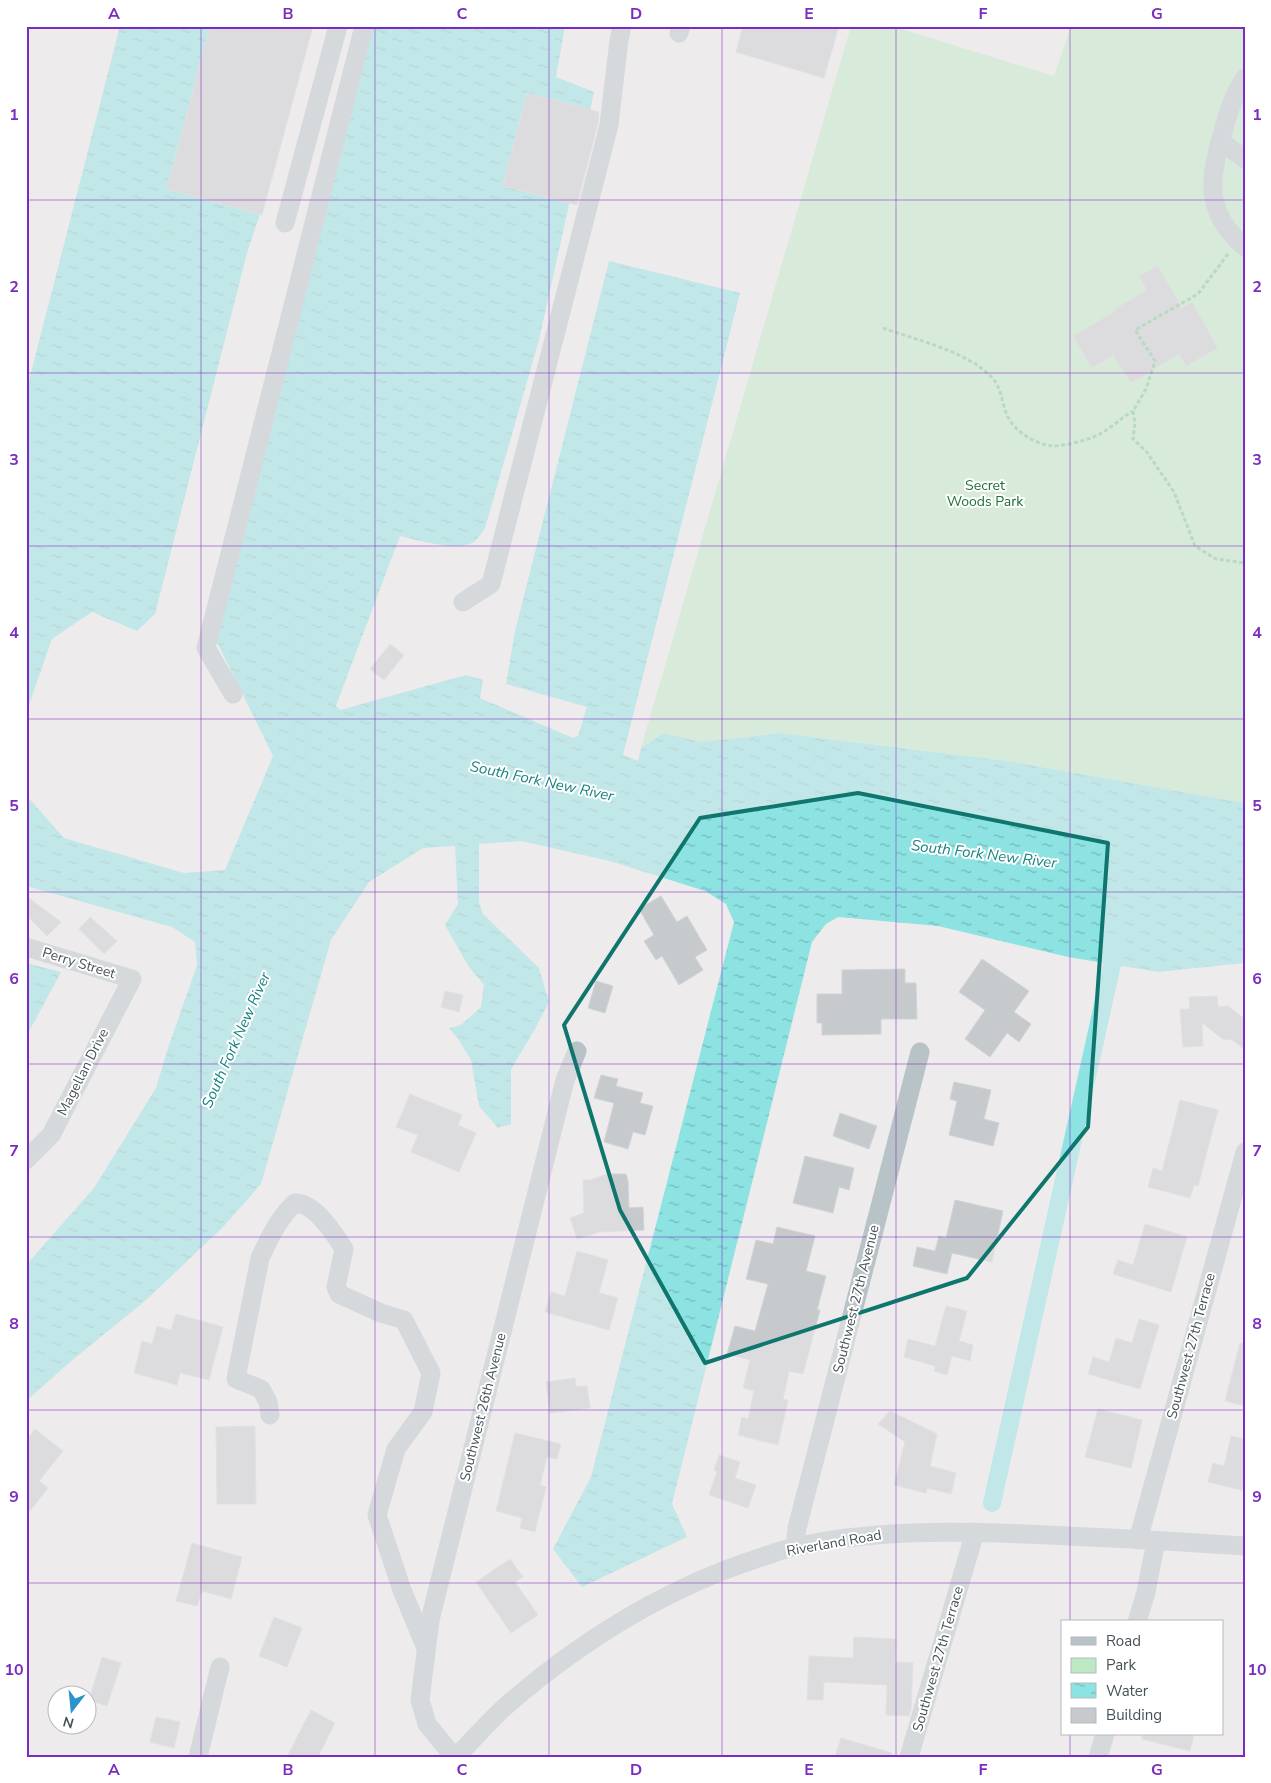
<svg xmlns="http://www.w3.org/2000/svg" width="1271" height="1783" font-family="'Nunito Sans',sans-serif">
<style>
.green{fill:#bce9c4}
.water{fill:url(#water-ripples)}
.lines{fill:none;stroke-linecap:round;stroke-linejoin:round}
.canal{stroke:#8de2e2;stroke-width:18}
.building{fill:#c6cacd;stroke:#d0d3d7}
.path{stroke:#78c48e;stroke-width:3;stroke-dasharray:4 2.5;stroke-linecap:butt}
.minor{stroke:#b8c3c7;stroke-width:19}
.marked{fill:none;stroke:#0f766e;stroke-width:4;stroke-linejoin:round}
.grid{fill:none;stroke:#7b2cbf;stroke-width:1;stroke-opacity:0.55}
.labels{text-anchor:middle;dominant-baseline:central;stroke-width:4;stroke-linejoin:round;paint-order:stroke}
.park-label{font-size:14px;fill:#1e7035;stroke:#fff}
.street-label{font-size:14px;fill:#465257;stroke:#fff}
.water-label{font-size:15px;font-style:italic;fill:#188382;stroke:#fff}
.neatline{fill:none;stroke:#7b2cbf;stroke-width:2}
.grid-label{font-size:16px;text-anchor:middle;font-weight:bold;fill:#7b2cbf}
</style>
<defs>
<pattern id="water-ripples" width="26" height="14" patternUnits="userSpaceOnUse" patternTransform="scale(1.25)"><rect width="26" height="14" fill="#8de2e2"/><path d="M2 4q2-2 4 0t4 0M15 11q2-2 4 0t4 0" fill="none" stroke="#75baba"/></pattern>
</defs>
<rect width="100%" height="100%" fill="#eeebec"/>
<path class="green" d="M851,26H892L1054,76L1071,26H1245V803L1008,761L779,733L701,742L664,733L641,748Z"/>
<path class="water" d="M120,26H311L260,214L247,253L155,614L137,631L92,612L52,639L26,713V392Z
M372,26H565L556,77L594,92L539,340L485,528C482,532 479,538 475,541C460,553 418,540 400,536L336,706L340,710L466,675L483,680L480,698L573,738L578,736L587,707L506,684L515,631L609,261L740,293L623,755L638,761L641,748L664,733L701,742L779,733L1008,761L1245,803V963L1158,972L1068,957L938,926L838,917L826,924L812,942L672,1504L687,1537L582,1587L553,1549L591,1477L734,922L726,904L705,891L610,861L521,841L479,844V902L483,914L539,968L549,1002L535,1029L511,1069V1124L498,1128L479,1106L471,1060L459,1040L449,1028L461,1025L481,1007L484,985L469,967L445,925L458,904L455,846L423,848L369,882L331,940L261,1184L222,1228L145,1301L70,1362L26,1401V1265L94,1188L156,1088L168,1048L197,965L195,942L172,927L26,886V795L64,838L184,873L225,870L273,756L214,636Z
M26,963L61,972L26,1037Z"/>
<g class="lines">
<path class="canal" d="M992,1503L1117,942"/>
</g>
<path class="building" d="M210,26H313L262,215L167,189Z
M743,26H839L824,78L736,52Z
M527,93L599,112L598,123L577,205L503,186Z
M1158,266L1182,308L1192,302L1218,348L1186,366L1179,354L1131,383L1113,355L1092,368L1073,336L1116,311L1115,309L1147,290L1139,276Z
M390,644L404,655L384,680L370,669Z
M26,896L61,922L47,936L26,915Z
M661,896L677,922L687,916L707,950L695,957L703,970L679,985L662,956L656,960L644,941L654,935L639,909Z
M90,917L117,941L104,954L79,929Z
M982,959L1029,991L1014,1012L1031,1024L1019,1042L1007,1033L990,1057L965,1039L985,1010L959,992Z
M905,969V983H916L917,1019H881V1034L822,1035V1023H817V994H842V970Z
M596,981L613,986L605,1013L588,1008Z
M445,991L463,995L459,1012L441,1007Z
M1217,996L1218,1007L1228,1006L1245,1019V1050L1231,1039L1224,1040L1202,1023L1203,1046L1183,1047L1180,1009H1190L1189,997Z
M601,1075L618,1079L616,1086L643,1093L640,1103L653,1106L645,1135L633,1132L628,1149L604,1142L614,1103L594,1098Z
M954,1082L991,1090L984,1119L999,1123L993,1146L949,1135L957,1101L950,1099Z
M410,1094L462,1115L458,1125L476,1133L459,1172L411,1152L418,1135L396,1127Z
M1180,1100L1218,1110L1198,1186L1194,1185L1190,1198L1148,1187L1153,1168L1162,1171Z
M840,1113L877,1126L869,1149L833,1136Z
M805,1156L854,1168L849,1190L839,1187L833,1213L793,1203Z
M607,1174H626L628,1181L629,1208L643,1207L644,1230L599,1232L577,1239L570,1218L584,1213L583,1180H590Z
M955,1200L1003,1211L992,1262L952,1253L947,1274L913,1266L917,1247L935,1251L939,1236L946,1238Z
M1145,1224L1187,1237L1171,1292L1113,1274L1118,1260L1133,1265Z
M777,1227L815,1236L806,1271L826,1276L817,1310H820L803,1374L789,1371L783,1399L788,1400L778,1445L738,1435L742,1417L748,1419L754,1391L743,1388L750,1360L727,1354L735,1326L755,1331L768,1284L746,1279L756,1240L773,1244Z
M577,1251L608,1260L599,1293L618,1298L609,1330L545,1312L551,1292L565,1296Z
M946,1306L967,1311L959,1341L973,1345L970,1361L952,1356L947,1375L934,1371L935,1366L904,1357L908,1339L935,1346Z
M176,1314L223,1327L209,1380L180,1373L177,1385L134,1373L142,1341L152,1344L157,1326L171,1330Z
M1139,1319L1159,1325L1140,1389L1088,1374L1093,1357L1109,1362L1116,1338L1132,1343Z
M1240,1343L1245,1344V1406L1225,1401Z
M575,1378L576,1387L587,1386L590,1408L550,1413L546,1382Z
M1098,1409L1142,1420L1131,1468L1085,1457Z
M890,1411L937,1434L930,1466L956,1473L951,1494L927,1488L926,1493L894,1485L905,1442L878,1424Z
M255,1426L256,1504H217L216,1427Z
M35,1429L63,1451L39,1481L48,1488L26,1516V1441Z
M515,1433L561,1444L557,1459L547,1457L540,1485L546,1487L535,1532L520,1528L522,1518L496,1511Z
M1231,1436L1245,1439V1491L1208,1482L1213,1463L1224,1466Z
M719,1455L740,1462L735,1478L756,1485L748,1508L709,1495L717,1472L714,1470Z
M192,1543L242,1557L231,1599L202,1591L197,1606L176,1601Z
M510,1559L523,1577L515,1582L538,1615L511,1633L476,1582Z
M274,1617L302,1628L287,1667L259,1656Z
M854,1637L896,1639L895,1662L913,1663L911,1710L909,1716L886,1715L887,1685L824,1682L823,1700H807L809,1656L853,1658Z
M102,1657L121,1663L107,1706L89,1700Z
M311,1710L335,1723L318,1757H287Z
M156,1717L180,1722L174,1748L150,1742Z
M1142,1734H1194L1190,1751L1142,1739Z
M841,1738L892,1753L891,1757H835Z"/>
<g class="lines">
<path class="path" d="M1228,254L1198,294L1135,330L1155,361L1146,389L1133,411L1135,423L1133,439L1146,451L1174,492L1195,546L1216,559L1245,563
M883,328C916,340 971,352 994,380C1003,391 1002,410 1011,422C1019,434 1038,445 1053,446C1064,446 1088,440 1098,435C1110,429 1121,418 1133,411"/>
<path class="minor" d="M679,33L681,26
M1245,78C1234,93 1229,111 1224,128C1210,176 1202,211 1245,247
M1220,141L1245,159
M285,223L338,26
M463,602L491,584L609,125L619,40L622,26
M233,694L206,648L364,26
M26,947L132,979L51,1135L26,1160
M270,1415L268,1402L261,1389L236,1379L237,1373L260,1258C269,1239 279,1217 295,1203C315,1203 334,1233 344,1249L336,1287L339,1294L381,1313L404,1320L431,1373L423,1412L396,1449L377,1515L402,1590L426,1648
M1138,1540L1245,1152
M798,1546L796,1537L797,1528L920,1052
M1137,1622L1146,1592L1156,1541
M198,1757L220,1667
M454,1757L427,1724L420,1700L430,1620L565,1080L577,1051
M456,1757C473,1740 489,1721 507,1705C582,1640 668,1587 762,1557C774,1553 787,1548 799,1546C874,1530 950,1531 1026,1534C1099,1537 1172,1541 1245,1546
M909,1757L975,1532
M1098,1757L1105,1734"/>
</g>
<path d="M0 0H1271V1783H0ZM858,793L1108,843L1088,1127L967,1278L705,1363L620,1210L564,1025L700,818Z" fill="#eeebec" fill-opacity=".55" fill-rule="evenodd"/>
<path class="marked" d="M858,793L1108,843L1088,1127L967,1278L705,1363L620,1210L564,1025L700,818Z"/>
<path class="grid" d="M201,26V1757M375,26V1757M549,26V1757M722,26V1757M896,26V1757M1070,26V1622M26,200H1245M26,373H1245M26,546H1245M26,719H1245M26,892H1245M26,1064H1245M26,1237H1245M26,1410H1245M26,1583H1245M1070,1734V1757"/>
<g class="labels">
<g class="park-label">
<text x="985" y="485">Secret<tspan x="985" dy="16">Woods Park</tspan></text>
</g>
<g class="street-label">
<text transform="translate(79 963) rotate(17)">Perry Street</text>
<text transform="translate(83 1072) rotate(-63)">Magellan Drive</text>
<text transform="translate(856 1299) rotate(-76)">Southwest 27th Avenue</text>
<text transform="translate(1191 1346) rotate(-75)">Southwest 27th Terrace</text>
<text transform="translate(483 1407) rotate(-76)">Southwest 26th Avenue</text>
<text transform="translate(834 1543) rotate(-10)">Riverland Road</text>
<text transform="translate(938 1659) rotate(-74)">Southwest 27th Terrace</text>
</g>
<g class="water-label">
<text transform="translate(542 781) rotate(12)">South Fork New River</text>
<text transform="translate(984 854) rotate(7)">South Fork New River</text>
<text transform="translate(236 1040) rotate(-66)">South Fork New River</text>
</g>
</g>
<rect width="1271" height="1783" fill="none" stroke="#ffffff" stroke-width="55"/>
<rect x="1061" y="1620" width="162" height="115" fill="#ffffff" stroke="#b5babc"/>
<rect x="1071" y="1637" width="25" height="8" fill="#b8c3c7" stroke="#b5babc"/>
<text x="1106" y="1646" font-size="15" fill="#465257">Road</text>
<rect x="1071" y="1658" width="25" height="15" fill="#bce9c4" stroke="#b5babc"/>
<text x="1106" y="1670" font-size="15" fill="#465257">Park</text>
<rect x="1071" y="1683" width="25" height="15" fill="url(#water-ripples)" stroke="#b5babc"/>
<text x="1106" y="1696" font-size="15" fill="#465257">Water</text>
<rect x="1071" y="1708" width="25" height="15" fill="#c6cacd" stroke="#b5babc"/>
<text x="1106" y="1720" font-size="15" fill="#465257">Building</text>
<g transform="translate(72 1710) rotate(196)"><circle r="24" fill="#ffffff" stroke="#b5babc"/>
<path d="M0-4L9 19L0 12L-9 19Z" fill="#2993cb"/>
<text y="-8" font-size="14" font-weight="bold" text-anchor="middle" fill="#465257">N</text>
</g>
<rect x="28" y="28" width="1216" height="1728" class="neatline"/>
<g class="grid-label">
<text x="114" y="19">A</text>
<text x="288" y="19">B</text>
<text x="462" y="19">C</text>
<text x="636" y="19">D</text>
<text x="809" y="19">E</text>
<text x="983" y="19">F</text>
<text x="1157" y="19">G</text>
<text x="14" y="120">1</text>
<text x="1257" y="120">1</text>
<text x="14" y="292">2</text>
<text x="1257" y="292">2</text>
<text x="14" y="465">3</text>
<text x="1257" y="465">3</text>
<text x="14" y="638">4</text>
<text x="1257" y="638">4</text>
<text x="14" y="811">5</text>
<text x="1257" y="811">5</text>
<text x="14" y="984">6</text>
<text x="1257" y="984">6</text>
<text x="14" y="1156">7</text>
<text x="1257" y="1156">7</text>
<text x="14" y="1329">8</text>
<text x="1257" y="1329">8</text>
<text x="14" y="1502">9</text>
<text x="1257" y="1502">9</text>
<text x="14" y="1675">10</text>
<text x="1257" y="1675">10</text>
<text x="114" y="1775">A</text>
<text x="288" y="1775">B</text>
<text x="462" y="1775">C</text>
<text x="636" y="1775">D</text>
<text x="809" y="1775">E</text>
<text x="983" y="1775">F</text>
<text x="1157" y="1775">G</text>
</g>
</svg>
